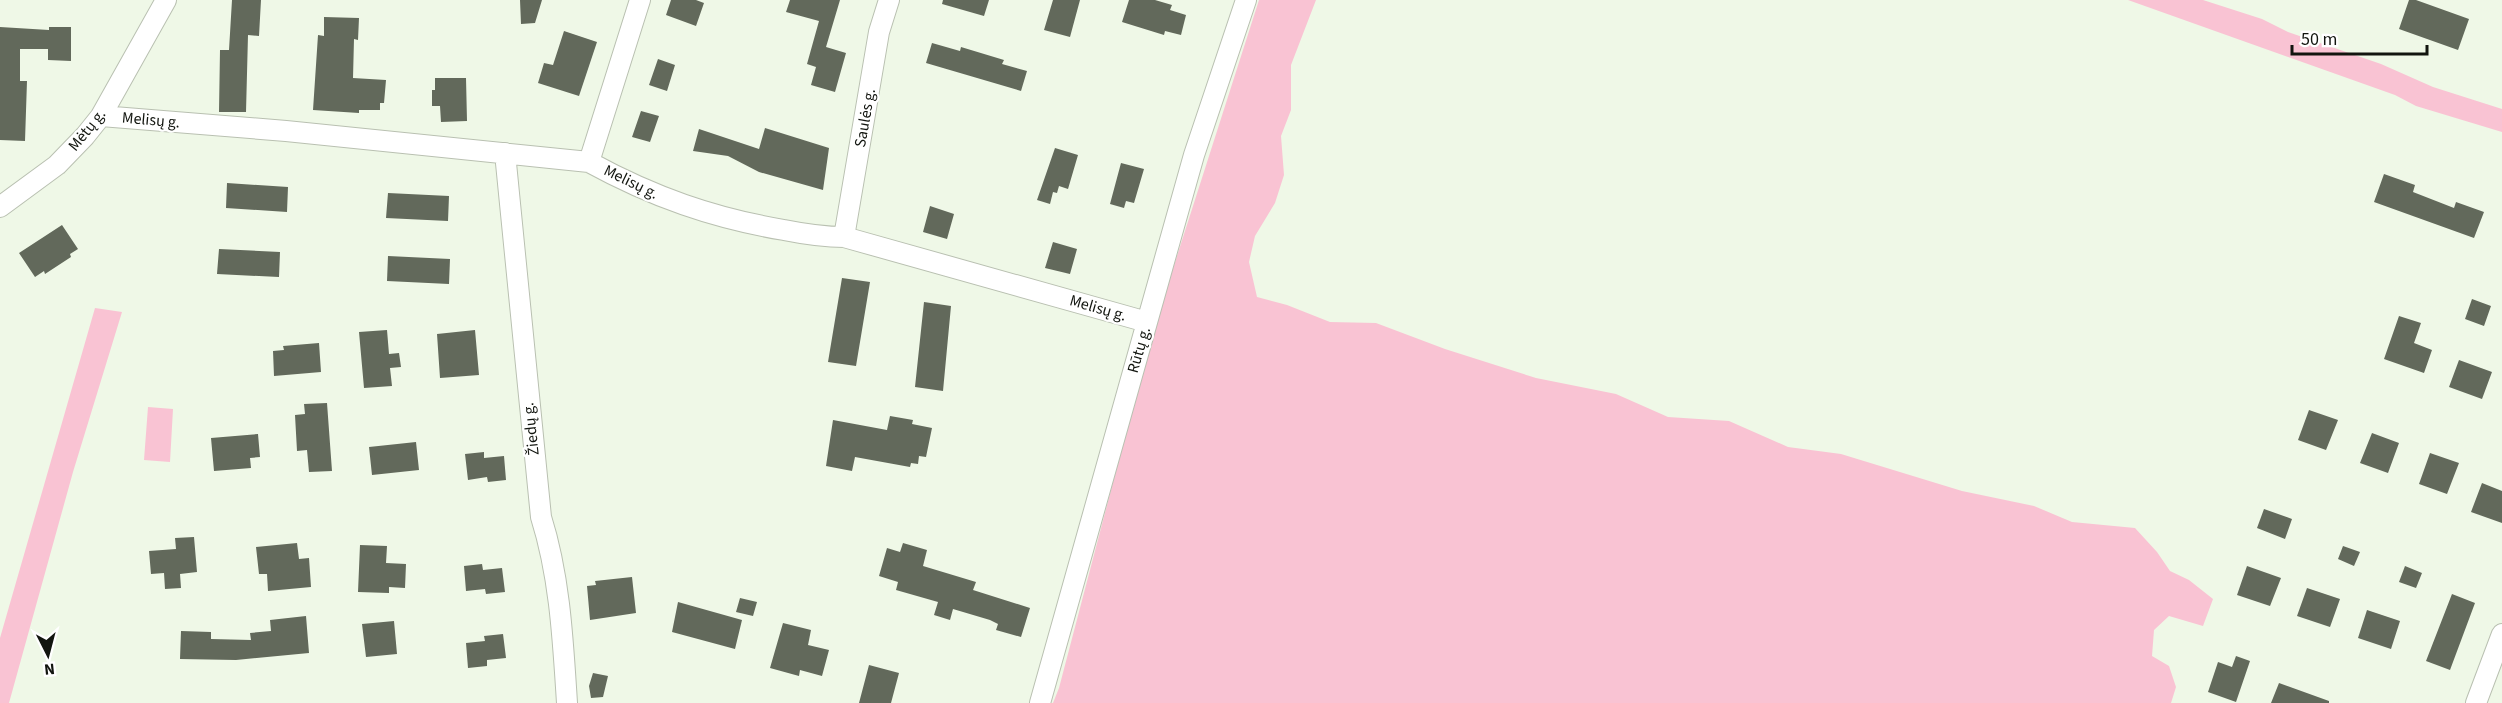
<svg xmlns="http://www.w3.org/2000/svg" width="2502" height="703" font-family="'Source Sans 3',sans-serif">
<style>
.green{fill:#f9c3d3}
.building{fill:#62695b}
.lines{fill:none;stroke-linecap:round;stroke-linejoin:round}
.street-casing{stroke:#b9c0b1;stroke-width:22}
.street{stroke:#fff;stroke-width:20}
.labels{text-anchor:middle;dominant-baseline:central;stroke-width:4.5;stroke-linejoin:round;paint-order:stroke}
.street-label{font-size:16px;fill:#12150f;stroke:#fff}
</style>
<rect width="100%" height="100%" fill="#eff8e7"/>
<path class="green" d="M1259,0H1316L1291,65V110L1281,136L1284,175L1275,203L1255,236L1249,262L1257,297L1287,305L1330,322L1376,323L1445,349L1536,378L1616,394L1668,417L1729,421L1788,447L1841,454L1962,491L2034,506L2072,522L2135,528L2157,552L2170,571L2189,580L2213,599L2203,626L2169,616L2154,630L2152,656L2169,666L2176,687L2171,703H1053L1059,688L1152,334Z
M2128,0H2203L2262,19L2288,32L2381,64L2433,87L2502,109V132L2416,106L2395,95Z
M95,308L122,312L73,472L9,703H0V638Z
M148,407L173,409L170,462L144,460Z"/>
<path class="building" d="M232,0H261L259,36L248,35L246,112H219L220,50H229Z
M520,0H542L535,23L521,24Z
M671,0H696L704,3L696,26L666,15Z
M790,0H840L826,47L846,53L835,92L811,85L816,67L807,64L819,21L786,12Z
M943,0H989L984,16L942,4Z
M1053,0H1080L1070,37L1044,30Z
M1129,0H1155L1172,5L1170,10L1186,15L1181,35L1165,31L1164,35L1122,22Z
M2409,0H2416L2469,19L2458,50L2399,29Z
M324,17L359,18L358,40L354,39L353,78L386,80L384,103H380V110H359V113L313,110L318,35L324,36Z
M0,27L49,30V27H71V61L48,60V49H20V81H27L25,141L0,140Z
M564,31L597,42L579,96L538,83L544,63L553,65Z
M932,43L960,51L961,47L1004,60L1002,64L1027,71L1021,91L926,63Z
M658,59L675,65L667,91L649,85Z
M435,78H466L467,121L441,122L440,106H432V90H435Z
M641,111L659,116L650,142L632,137Z
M765,128L829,148L823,190L759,172L728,156L693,151L699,129L759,149Z
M1055,148L1078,155L1068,189L1059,186L1057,193L1053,192L1050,204L1037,200Z
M1121,163L1144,169L1134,203L1126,201L1124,208L1110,204Z
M2384,174L2415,185L2413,192L2454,208L2456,202L2484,212L2474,238L2374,202Z
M227,183L288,187L287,212L226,208Z
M388,193L449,196L448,221L386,218Z
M930,206L954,214L947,239L923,232Z
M62,225L78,249L70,254L71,257L45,274L44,271L35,277L19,253Z
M1053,242L1077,249L1070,274L1045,268Z
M219,249L280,252L279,277L217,274Z
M388,256L450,259L449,284L387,281Z
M842,278L870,282L856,366L828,362Z
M2472,299L2491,306L2484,326L2465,319Z
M924,302L951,306L943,391L915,387Z
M2399,316L2421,323L2414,343L2432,350L2424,373L2384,359Z
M387,330L389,354L399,353L401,367L390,368L392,386L364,388L359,332Z
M475,330L479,375L440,378L437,334Z
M319,343L321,372L274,376L273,351L284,350L283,346Z
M2459,360L2492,372L2482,399L2449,387Z
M327,403L332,471L309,472L307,450L297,451L295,415L305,414L304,404Z
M2309,410L2338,420L2326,450L2298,440Z
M890,416L913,420L912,424L932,428L926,457L919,456L918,464L911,463L910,467L855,457L852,471L826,466L833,420L887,430Z
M2372,433L2399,443L2388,473L2360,463Z
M258,434L260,457L250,458L251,468L214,471L211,438Z
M416,442L419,470L372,475L369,447Z
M484,452V458L504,456L506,480L488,482L487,477L468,480L465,454Z
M2430,453L2459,463L2447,494L2419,484Z
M2482,483L2502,491V523L2471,512Z
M2264,509L2292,519L2285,539L2257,528Z
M194,537L197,572L180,574L181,588L165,589L164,573L151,574L149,551L176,549L175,538Z
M297,543L299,559L309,558L311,587L268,591L267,574H259L256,547Z
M903,543L927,550L923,566L976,582L973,590L1030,608L1021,637L996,630L998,624L990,620L953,609L950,620L934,615L938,602L896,590L898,582L879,576L887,548L900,552Z
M360,545L387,546L386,563L406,564L405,588L389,587V593L358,592Z
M2343,546L2360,552L2354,566L2338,559Z
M482,564L483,570L502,568L505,592L486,594L485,589L466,591L464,566Z
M2247,566L2281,578L2270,606L2237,595Z
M2405,566L2422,573L2416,588L2399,582Z
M632,577L636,613L590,620L587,586L596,585L595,581Z
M2307,588L2340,599L2330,627L2297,616Z
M2452,594L2475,603L2450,670L2426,661Z
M740,598L757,602L753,616L736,612Z
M678,602L742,620L735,649L672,632Z
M2367,610L2400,621L2391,649L2358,638Z
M306,616L309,653L236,660L180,659L181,631L211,632V639L251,640L250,633L271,631L270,620Z
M394,621L397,654L366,657L362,624Z
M783,623L811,630L808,645L829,650L822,676L800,670L799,676L770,668Z
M503,634L506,658L487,660V666L468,668L466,643L485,641L484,636Z
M2236,656L2250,661L2236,702L2208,692L2218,662L2232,667Z
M869,665L899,673L891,703H859Z
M593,673L608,676L603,697L591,698L589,686Z
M2279,683L2329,701V703H2271Z"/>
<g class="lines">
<g class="street-casing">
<path id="street" d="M101,116L286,131L589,162C653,197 713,218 784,230C804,234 824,237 844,237L1147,322
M505,153L541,517C560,577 563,641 567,703
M589,162L640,0
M0,207L57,165L85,136L101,116L166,0
M844,237L879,32L889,0
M1040,703L1194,155L1246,0
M2476,703L2502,634"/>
</g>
<use href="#street" class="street"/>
</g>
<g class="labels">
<g class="street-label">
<text transform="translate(865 118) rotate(-80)">Saulės g.</text>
<text transform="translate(151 120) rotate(5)">Melisų g.</text>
<text transform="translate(87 130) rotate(-51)">Mėtų g.</text>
<text transform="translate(631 182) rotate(26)">Melisų g.</text>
<text transform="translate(1098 308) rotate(16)">Melisų g.</text>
<text transform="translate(1139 350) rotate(-74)">Rūtų g.</text>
<text transform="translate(531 429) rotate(-96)">Žiedų g.</text>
</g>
</g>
<g transform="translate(48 655) rotate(174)" stroke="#ffffff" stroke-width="4.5" paint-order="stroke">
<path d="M0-4.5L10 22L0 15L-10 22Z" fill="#12150f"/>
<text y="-9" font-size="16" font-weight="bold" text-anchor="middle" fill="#12150f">N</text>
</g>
<path d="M2292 45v9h135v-9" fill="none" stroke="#12150f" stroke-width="3"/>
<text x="2301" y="45" font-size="18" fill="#12150f" stroke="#ffffff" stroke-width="4.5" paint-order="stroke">50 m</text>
</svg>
